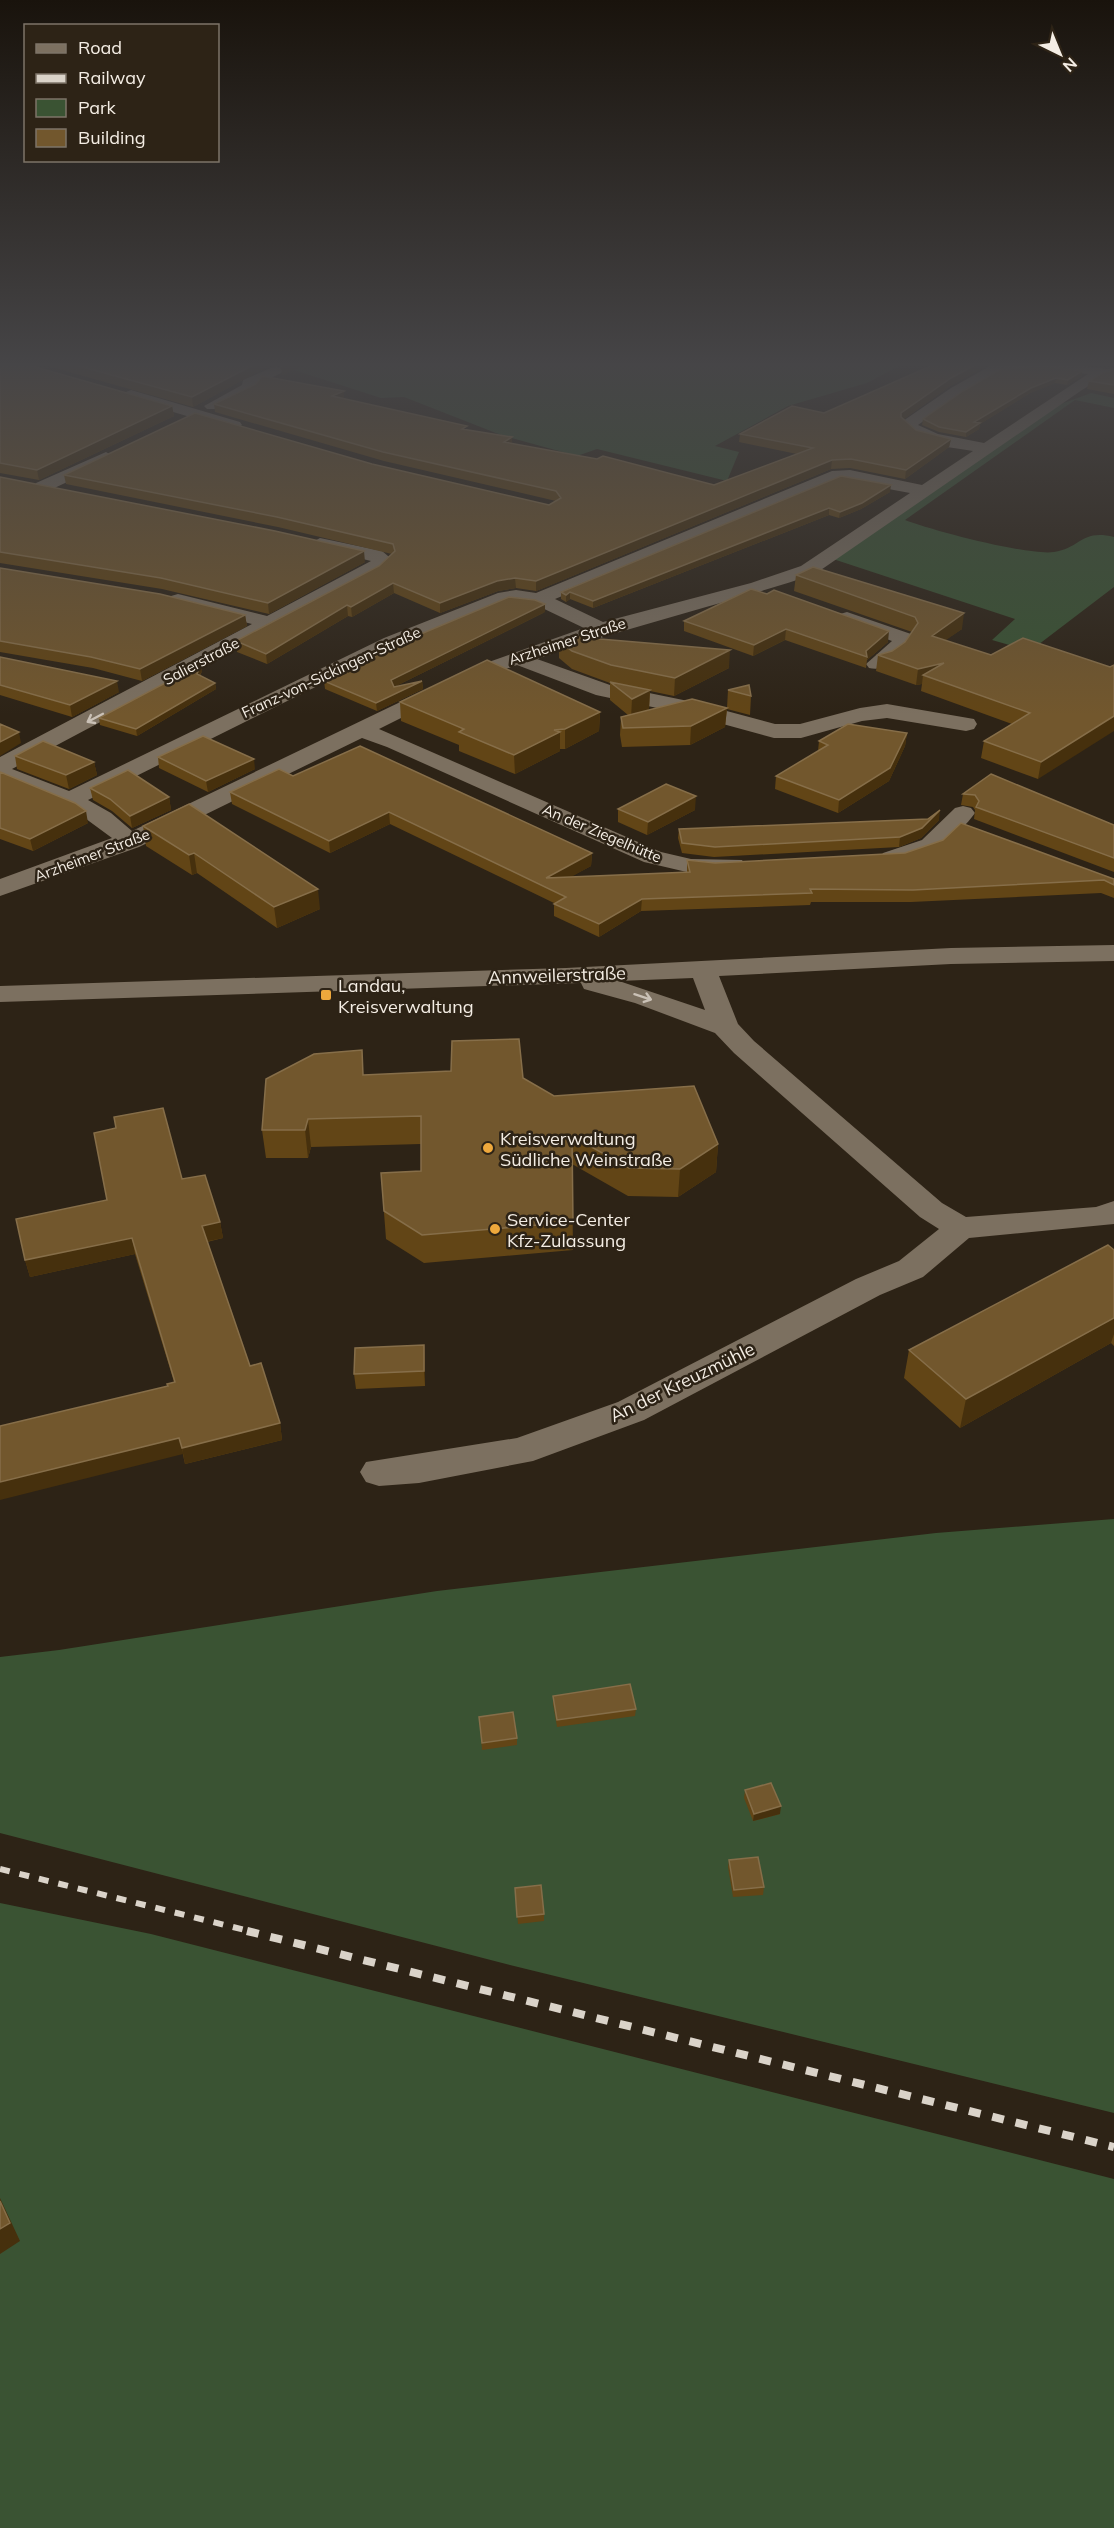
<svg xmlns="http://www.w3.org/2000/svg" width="1114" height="2528" font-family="Mulish,sans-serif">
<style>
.green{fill:#3a5333}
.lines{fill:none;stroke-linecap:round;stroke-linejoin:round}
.minor{fill:#7c7060;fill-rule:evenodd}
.rail-far1{stroke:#dad3c9;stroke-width:6;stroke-dasharray:10 10;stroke-linecap:butt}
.rail{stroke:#dad3c9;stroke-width:8;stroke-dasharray:12 12;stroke-linecap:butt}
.wall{fill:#624516}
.shaded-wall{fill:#46300d}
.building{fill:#72572d;stroke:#866e49;stroke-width:1.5}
.oneway{stroke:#cac1b6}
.poi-dot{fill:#eea83c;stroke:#2d2316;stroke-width:2}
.labels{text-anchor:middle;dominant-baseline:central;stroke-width:5;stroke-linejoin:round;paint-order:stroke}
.far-street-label{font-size:15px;fill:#f4ede4;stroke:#2d2316}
.street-label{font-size:18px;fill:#f4ede4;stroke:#2d2316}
.poi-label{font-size:18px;fill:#f4ede4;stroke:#2d2316;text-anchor:start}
</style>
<rect width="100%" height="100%" fill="#2d2316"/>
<path class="green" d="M311,362H907L867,383L788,406L715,446L739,452L727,481L597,449L577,456L501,435L404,397L381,398L291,369Z
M1091,393L1114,398V408L1075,400L905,520C931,530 1028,556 1054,552C1081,548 1081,529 1114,537V587L1030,651L992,640L1015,619L830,558L1042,411Z
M1114,1519V2113L514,1966L0,1833V1657L59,1650L437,1591L936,1533Z
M0,1903L151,1934L1114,2179V2528H0Z"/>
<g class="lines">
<path class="minor" d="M1053,362L1107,369L1114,368V376L1100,379L1082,390L815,574C723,605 628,626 537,659L610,685L693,702L775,724H800L860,708L887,704L974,719L977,724L974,729L966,731L887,718L862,721L801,738H774L690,715L596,695L517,665L483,677L379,729L661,852L691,859L742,860L745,865L742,870L691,873L644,862L387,747L362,738L139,847L0,896V879L112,838L78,813L0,780V757L252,624L171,604L168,600L171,596L178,594L267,616L371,561L314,547L311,543L320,538L382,551L394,561L279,627L12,769L69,791L384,638L498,593L516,590L536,593L832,471L850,470L922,485L973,451C949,447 916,445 901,424L903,421L951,388L992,365ZM1040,369L1088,374L984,443L938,434L918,425L961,394L1000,372ZM840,480L910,493L801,566L751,583L603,622L555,599ZM509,602L536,605L584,628L469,669L132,831L111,813L88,800L398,646Z
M276,366L283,370L281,373L257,385L256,390L217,409H207L204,406L242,385L243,380Z
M131,390L240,422L242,425L234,430L126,398L123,395L126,392Z
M106,452L114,457L112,461L48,491H36L33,487L36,483Z
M847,612L911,634L914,638C906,654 888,673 869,668L866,664L892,641L840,622L837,618L840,614Z
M963,806L971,808L975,813C957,838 916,871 883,863L880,858L883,853L922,840L955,808Z
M1114,945V961L951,964L719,976L738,1024L754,1041L942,1203L966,1217L1096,1207L1114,1201V1224L969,1238L923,1277L880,1295L644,1420L533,1461L419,1483L379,1486L366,1482L360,1472L366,1462L517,1438L618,1402L856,1279L899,1261L939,1229L920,1217L734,1053L715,1033L635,1003L584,989L581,983L0,1002V986L566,968L951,948ZM693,978L705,1010L619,981Z"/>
<path class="rail-far1" d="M0,1869L253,1932"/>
<path class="rail" d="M247,1931L1114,2147"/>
</g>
<path class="wall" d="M0,362L172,406L174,416L39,480L0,473Z
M34,362H311L282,375V366L270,365L193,407Z
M933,362H1017L992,363L950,386L904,419L916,430L951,439L949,447L905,479L850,468L831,469L536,591L516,588L498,591L440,613L394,593L352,617L348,616L267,664L237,652L236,641L379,566L392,554L278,527L66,484L64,475L372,464L549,505L556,501L384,461L215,412L214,404L344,391V399L467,430L512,444L714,485L797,454L739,442L740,434L824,413L927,368L928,364Z
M1071,362H1114V366Z
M1001,369L1082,376L1067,385L1055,383L1030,393L980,424L979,429L966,437L939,432L922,425L923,419Z
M1114,370V394L1087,389L1089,381Z
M841,476L890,492L861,509L839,518L829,515L593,608L570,599L566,602L561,599V592Z
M0,477L365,562L269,614L162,589L0,563Z
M0,568L245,615L247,626L142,681L93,668L0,652Z
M796,575L962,629L945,640L991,655L1110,667L1038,779L981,758L984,741L1012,724L921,691L922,684L916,685L876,671L878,655L892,651L905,642L912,632L794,591Z
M751,589L888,642L867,660L866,668L785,640L753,656L684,631V621Z
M545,612L394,687L422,681L423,689L377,711L325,689L324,681Z
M600,639L729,668L674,696L650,691L649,709L645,711L727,708L728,690L751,696L750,715L727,709L725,727L690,745L622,747L620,735L621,717L628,715L610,700V683L572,669L559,658V641Z
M0,657L119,692L72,717L0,695Z
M202,671L200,676L215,683L216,689L137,736L100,725L99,718Z
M400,702L600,712L599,731L565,749H560V751L515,774L459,751V745L401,721Z
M907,733L905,746L889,781L838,813L775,789L776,776L818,751L819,741Z
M15,756L94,762L97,775L69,789L17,769Z
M158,757L255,769L208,792L159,768Z
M0,772L88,823L33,851L0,839Z
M991,774L1114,825V872L974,819L975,810L973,807L961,805L963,794Z
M293,776L592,853L591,866L570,877L687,872V860L715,863L1114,879V898L1101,893L911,902H811L810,905L641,911L599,937L554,916V903L390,824L330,853L232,804L230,792Z
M90,788L169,797L171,810L132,828L112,811L93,800Z
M618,809L695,810L647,835L618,822Z
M939,820L921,838L899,847L714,857L682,853L678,838L679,829Z
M143,826L320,909L277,928L197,873L192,875L146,846Z
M364,1075L523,1078L554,1096L718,1144L716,1172L678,1197L628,1196L572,1164L573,1250L424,1263L386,1239L381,1173L421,1171V1144L311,1147L308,1158H266L262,1130Z
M182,1179L220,1222L223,1238L207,1242L250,1366L280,1423L282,1440L185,1464L168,1386L174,1382L135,1254L30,1277L25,1260L107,1200Z
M1114,1250V1346L1111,1343L960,1428L904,1378L909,1350Z
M425,1360V1386L356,1389L354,1374Z
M553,1696L636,1709L635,1716L557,1727L553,1704Z
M479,1717L517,1738V1745L482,1750Z
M745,1790L780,1814L753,1821L744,1798Z
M729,1860L764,1887L763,1895L733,1897L728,1867Z
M515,1888L544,1914V1921L518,1924Z"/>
<path class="shaded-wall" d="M259,362H270V365L193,407L192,397Z
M291,362H311L282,375L281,366Z
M980,362H992V363L950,386L900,422L901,413L951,378Z
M1082,371V376L1067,385L1068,380Z
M1056,378L1055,383L1030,393L980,424L979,429L966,437V432L974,422L1031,388Z
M344,391V399L332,396Z
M172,406L174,416L39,480L37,470Z
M512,437V446L504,442Z
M951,439L949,447L905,479L906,470Z
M832,460L831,469L536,591V581Z
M891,485L890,492L861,509L839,518L840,512Z
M829,508V515L593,608V601Z
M364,551L365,562L269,614L268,603Z
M515,578L516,588L498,591L440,613V603L497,581Z
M393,583L394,593L352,617L351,607Z
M570,592V599L566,602V595Z
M545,604V612L392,688L391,680Z
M347,605L348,616L267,664L266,654Z
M964,613L962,629L929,652L932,636Z
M245,615L247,626L142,681L140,669Z
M786,629L785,640L753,656L754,645Z
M889,631L888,642L867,660V657L866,651Z
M730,650L729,668L674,696L675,678Z
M944,663L923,675L922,684L916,685L918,669Z
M201,664L202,671L197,680V674Z
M117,681L119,692L72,717L70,705Z
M422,681L423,689L377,711L376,703Z
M215,683L216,689L137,736L136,729Z
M650,690L649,709L631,718L632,699Z
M727,708L725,727L690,745L691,726Z
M600,712L599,731L565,749V729Z
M1114,716V731L1038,779L1041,762Z
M19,732L21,743L0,756V742Z
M560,732V751L515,774L514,755Z
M907,733L905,746L889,781L838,813L839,800Z
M254,759L255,769L208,792L206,781Z
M94,762L97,775L69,789L66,775Z
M696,796L695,810L647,835L648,822Z
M169,797L171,810L132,828L130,816Z
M940,810L939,820L921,838L899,847L900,837Z
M86,811L88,823L33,851L30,839Z
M389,812L390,824L330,853L329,841Z
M194,853L197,873L192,875L189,855Z
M592,853L591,866L549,889L546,878Z
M318,889L320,909L277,928L274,907Z
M642,899L641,911L599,937V924Z
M308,1119L311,1147L308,1158L305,1130Z
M718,1144L716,1172L678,1197L680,1169Z
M220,1222L223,1238L204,1242L202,1226Z
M132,1238L135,1254L30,1277L25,1260Z
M1114,1318V1334L1111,1343L960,1428L966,1399Z
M424,1345L425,1360V1386L424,1371Z
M280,1423L282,1440L185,1464L182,1448Z
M179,1438L183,1454L0,1500V1482Z
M781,1806L780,1814L753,1821L754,1814Z
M0,2198L20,2241L0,2254Z"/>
<path class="building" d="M0,362H18L172,406L37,470L0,463Z
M64,362H259L192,397Z
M284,362H291L281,366Z
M933,362H980L951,378L901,413V417L916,430L951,439L906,470L851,459L832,460L536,581L515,578L497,581L440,603L393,583L351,607L347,605L266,654L236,641L379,566L395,551L393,544L277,517L64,475L195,413L372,464L549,505L561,498L556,491L383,452L214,404L256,384L262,376L344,391L332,396L467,426L462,429L512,437L504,442L597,459L603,456L714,485L813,448L740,434L792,406L824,413L933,365L928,364Z
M1041,366L1082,371L1068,380L1056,378L1031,388L974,422L980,423L966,432L939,427L923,419L963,391L1001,369Z
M1114,370V385L1089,381L1102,373Z
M841,476L891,485L862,503L840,512L829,508L593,601L570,592L566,595L561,592Z
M0,477L275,531L364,551L268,603L161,578L0,552Z
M813,567L964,613L932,636L991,655L1023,638L1110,667L1114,665V716L1041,762L984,741L1030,713L923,675L944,663L918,669L878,655L892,651L905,642L918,623L915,617L796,575Z
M0,568L160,594L245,615L140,669L91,657L0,641Z
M751,589L767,594L774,590L889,631L866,651L867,657L786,629L754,645L684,621Z
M509,597L535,600L545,604L391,680L394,687L422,681L376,703L324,681L416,636Z
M592,633L600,639L730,650L675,678L611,665L572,651L559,641Z
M0,657L117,681L70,705L0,685Z
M487,660L600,712L565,729L554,730L560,732L514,755L459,732L464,729L400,702Z
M201,664L197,674L215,683L136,729L99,718Z
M610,682L650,690L632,699Z
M749,685L751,696L728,690Z
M692,699L727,708L691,726L623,728L621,717Z
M0,724L19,732L0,742Z
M848,724L907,733L890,768L839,800L776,776L828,745L819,741Z
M203,736L254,759L206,781L158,757Z
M43,741L94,762L66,775L15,756Z
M360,746L592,853L546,878L690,872L687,860L715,863L905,853L943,840L961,823L1114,879V885L1104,880L913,890L810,889L812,893L642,899L599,924L554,904L566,897L389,812L329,841L230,792L279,769L293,776Z
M128,770L169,797L130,816L110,799L90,788Z
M0,772L75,803L86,811L30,839L0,828Z
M991,774L1114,825V858L976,807L979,801L975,795L963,794Z
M666,784L696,796L648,822L618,809Z
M189,804L318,889L274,907L194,853L189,855L143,826Z
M940,810L922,828L900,837L715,847L682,843L679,829L928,819Z
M519,1039L523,1078L554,1096L694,1086L718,1144L680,1169L629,1168L572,1136L573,1222L422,1235L384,1211L381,1173L421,1171V1116L308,1119L305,1130H262L266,1079L314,1054L362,1050L363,1075L451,1071L452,1041Z
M163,1108L182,1179L205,1175L220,1222L202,1226L250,1366L261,1363L280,1423L182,1448L179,1438L0,1482V1426L168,1386L167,1384L175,1382L132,1238L25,1260L16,1219L107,1200L94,1133L116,1128L114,1117Z
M1108,1245L1114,1250V1318L966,1399L909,1350Z
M424,1345V1371L354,1374L355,1348Z
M630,1684L636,1709L557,1720L553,1696Z
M513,1712L517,1738L482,1743L479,1717Z
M771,1783L781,1806L754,1814L745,1790Z
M758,1857L764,1887L734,1890L729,1860Z
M541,1885L544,1914L517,1917L515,1888Z
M0,2201L10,2223L0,2229Z"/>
<defs><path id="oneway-shaft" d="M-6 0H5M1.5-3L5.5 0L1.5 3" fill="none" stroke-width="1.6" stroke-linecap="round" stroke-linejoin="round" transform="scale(1.5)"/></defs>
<g class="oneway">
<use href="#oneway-shaft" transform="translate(95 718) rotate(152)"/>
<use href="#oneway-shaft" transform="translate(643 997) rotate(18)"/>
</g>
<linearGradient id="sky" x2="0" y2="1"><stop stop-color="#19130c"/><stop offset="0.51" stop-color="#464547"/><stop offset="1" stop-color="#464547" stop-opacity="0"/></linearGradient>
<rect width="1114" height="715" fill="url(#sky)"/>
<g class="poi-dot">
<rect x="320" y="989" width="12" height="12" rx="3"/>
<circle cx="488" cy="1148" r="6"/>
<circle cx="495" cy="1229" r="6"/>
</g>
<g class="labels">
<g class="far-street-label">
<text transform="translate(567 641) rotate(-18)">Arzheimer Straße</text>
<text transform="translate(201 661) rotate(-28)">Salierstraße</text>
<text transform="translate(331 672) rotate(-25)">Franz-von-Sickingen-Straße</text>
<text transform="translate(602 833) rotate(23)">An der Ziegelhütte</text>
<text transform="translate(92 855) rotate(-21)">Arzheimer Straße</text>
</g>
<g class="street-label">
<text transform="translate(557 975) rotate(-2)">Annweilerstraße</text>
<text transform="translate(682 1382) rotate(-26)">An der Kreuzmühle</text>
</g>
<g class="poi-label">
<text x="338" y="985">Landau,<tspan x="338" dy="21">Kreisverwaltung</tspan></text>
<text x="500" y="1138">Kreisverwaltung<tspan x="500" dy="21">Südliche Weinstraße</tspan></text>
<text x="507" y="1219">Service-Center<tspan x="507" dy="21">Kfz-Zulassung</tspan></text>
</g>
</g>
<rect x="24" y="24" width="195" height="138" fill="#2d2316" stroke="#7d7468" stroke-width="1.5"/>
<rect x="36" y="44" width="30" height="9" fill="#7c7060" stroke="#7d7468" stroke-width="1.5"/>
<text x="78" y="54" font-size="18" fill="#f4ede4">Road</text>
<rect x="36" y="74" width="30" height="9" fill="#dad3c9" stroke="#7d7468" stroke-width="1.5"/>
<text x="78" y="84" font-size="18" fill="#f4ede4">Railway</text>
<rect x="36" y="99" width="30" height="18" fill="#3a5333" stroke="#7d7468" stroke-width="1.5"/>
<text x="78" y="114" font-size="18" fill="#f4ede4">Park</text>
<rect x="36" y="129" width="30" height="18" fill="#72572d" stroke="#7d7468" stroke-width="1.5"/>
<text x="78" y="144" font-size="18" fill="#f4ede4">Building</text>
<g transform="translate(1060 54) rotate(137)" stroke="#2d2316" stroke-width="4.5" paint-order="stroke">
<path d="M0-4.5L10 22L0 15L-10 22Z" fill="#f4ede4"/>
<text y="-9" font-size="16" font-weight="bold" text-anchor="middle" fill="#f4ede4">N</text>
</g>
</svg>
